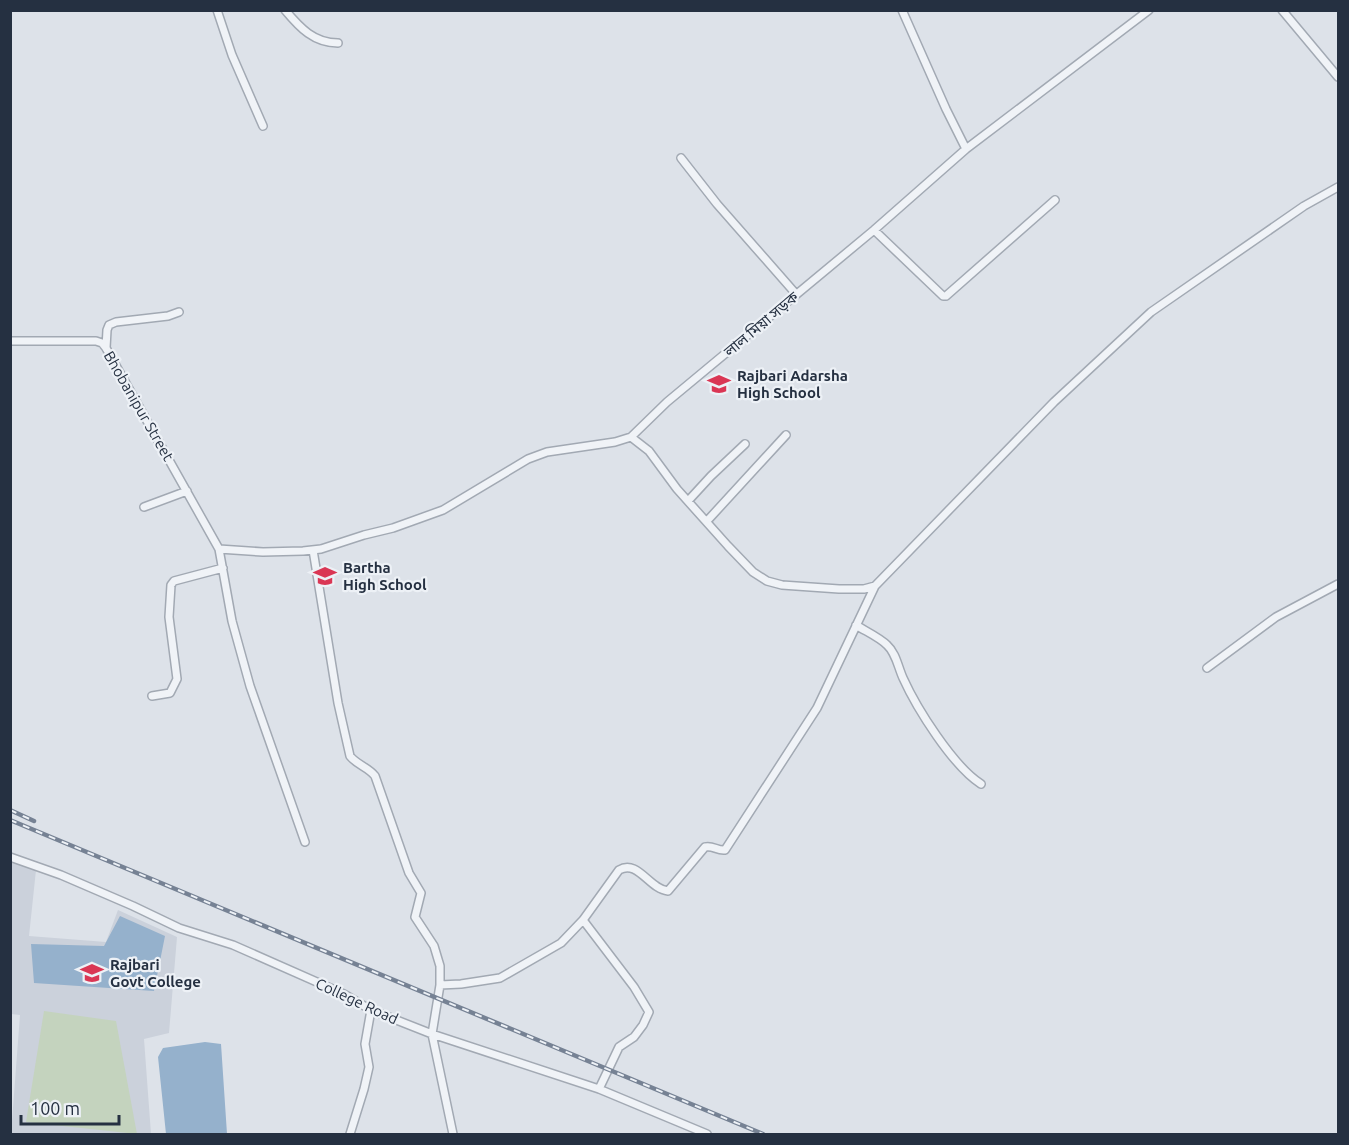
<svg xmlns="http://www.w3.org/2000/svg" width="1349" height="1145" font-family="Ubuntu,'Noto Sans Bengali',sans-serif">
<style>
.built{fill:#cbd1db}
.green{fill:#c4d3be}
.water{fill:#95b1cc}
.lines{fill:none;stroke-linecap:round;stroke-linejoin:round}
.street-casing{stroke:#a2a9b3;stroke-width:10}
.street{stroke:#f0f3f7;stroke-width:7}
.rail-casing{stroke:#768294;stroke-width:4.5}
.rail{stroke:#edf1f6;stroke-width:2;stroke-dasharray:7;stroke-linecap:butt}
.labels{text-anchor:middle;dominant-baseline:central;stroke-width:4.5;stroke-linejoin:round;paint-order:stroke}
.street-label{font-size:15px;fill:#253041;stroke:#edf1f6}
.poi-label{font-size:15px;font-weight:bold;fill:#253041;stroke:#edf1f6;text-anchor:start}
</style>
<rect width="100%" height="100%" fill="#dde2e9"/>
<path class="built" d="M11,861L36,870L29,936L106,942L118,910L177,937L169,1033L144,1039L151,1134H11L20,1015L11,1014Z"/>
<path class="green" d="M44,1011L116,1021L137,1134L26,1122Z"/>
<path class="water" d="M120,916L165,936L154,991L34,983L31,944L104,946Z
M205,1042L221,1044L227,1134H166L158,1057L163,1048Z"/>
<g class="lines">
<g class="street-casing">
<path id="street" d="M217,10L232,55L263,126
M285,10C300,28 314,43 338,43
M902,10L946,109L966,149
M1282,10L1338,77
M681,158L717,204L796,294
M874,230L943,296H946L1055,200
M10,341H96L102,343L106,348L219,549L232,621L250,686L305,842
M106,348L107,330L109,325L116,322L168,316L179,312
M631,437L649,451L677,489L728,546L753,572L767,581L782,585L839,589H864L875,586L1054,402L1151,312L1304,206L1338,187
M688,501L711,476L745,444
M144,507L187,491
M707,521L786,435
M219,549L263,552L303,551L321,549L364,535L393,528L443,510L528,459L547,452L615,442L631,437L667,402L874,230L966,149L1149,10
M313,550L338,703L350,756C357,765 368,767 375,776L409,873L421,893L415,917L434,946L440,966V985L432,1034L453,1134
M856,625C865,631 879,637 887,645C896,653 898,667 903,678C917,709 953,766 981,784
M1207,668L1276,617L1338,584
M152,696L170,693L177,679L169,617L171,585L174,581L223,568
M10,857L61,875L133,906L179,928L233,945L344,994L371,1010L432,1034L599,1089L707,1134
M583,920L634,987L649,1012L643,1025L634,1037L619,1047L599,1089
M440,985L461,984L500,978L561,943L583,920L619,870C638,859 649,889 668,891L705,847C713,845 717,851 725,850L817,708L875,586
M350,1134L364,1089L369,1067L365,1044L371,1010"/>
</g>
<use href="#street" class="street"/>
<g class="rail-casing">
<path id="rail" d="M10,810L34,821
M10,820L763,1134"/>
</g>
<use href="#rail" class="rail"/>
</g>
<defs>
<g id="school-bare" transform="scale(1.8)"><path d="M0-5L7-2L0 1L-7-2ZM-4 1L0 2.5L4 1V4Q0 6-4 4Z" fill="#da3654" stroke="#edf1f6" stroke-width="2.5" paint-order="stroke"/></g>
<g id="university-bare" transform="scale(1.8)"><path d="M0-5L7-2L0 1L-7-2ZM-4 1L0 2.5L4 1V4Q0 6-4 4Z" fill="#da3654" stroke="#edf1f6" stroke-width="2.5" paint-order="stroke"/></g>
</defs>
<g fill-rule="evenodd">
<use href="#school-bare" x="719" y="384"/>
<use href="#school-bare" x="325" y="576"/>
<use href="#university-bare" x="92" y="973"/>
</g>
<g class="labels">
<g class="street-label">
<text transform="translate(761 324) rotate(-40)">লাল মিয়া সড়ক</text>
<text transform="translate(139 406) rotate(60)">Bhobanipur Street</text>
<text transform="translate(357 1001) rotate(25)">College Road</text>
</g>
<g class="poi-label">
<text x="737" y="375">Rajbari Adarsha<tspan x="737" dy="17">High School</tspan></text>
<text x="343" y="567">Bartha<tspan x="343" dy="17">High School</tspan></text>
<text x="110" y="964">Rajbari<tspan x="110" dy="17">Govt College</tspan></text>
</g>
</g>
<rect width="1349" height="1145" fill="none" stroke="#253041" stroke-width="24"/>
<path d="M21 1115v9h98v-9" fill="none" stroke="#253041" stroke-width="3"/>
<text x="30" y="1115" font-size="18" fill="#253041" stroke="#edf1f6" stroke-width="4.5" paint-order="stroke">100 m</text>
</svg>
